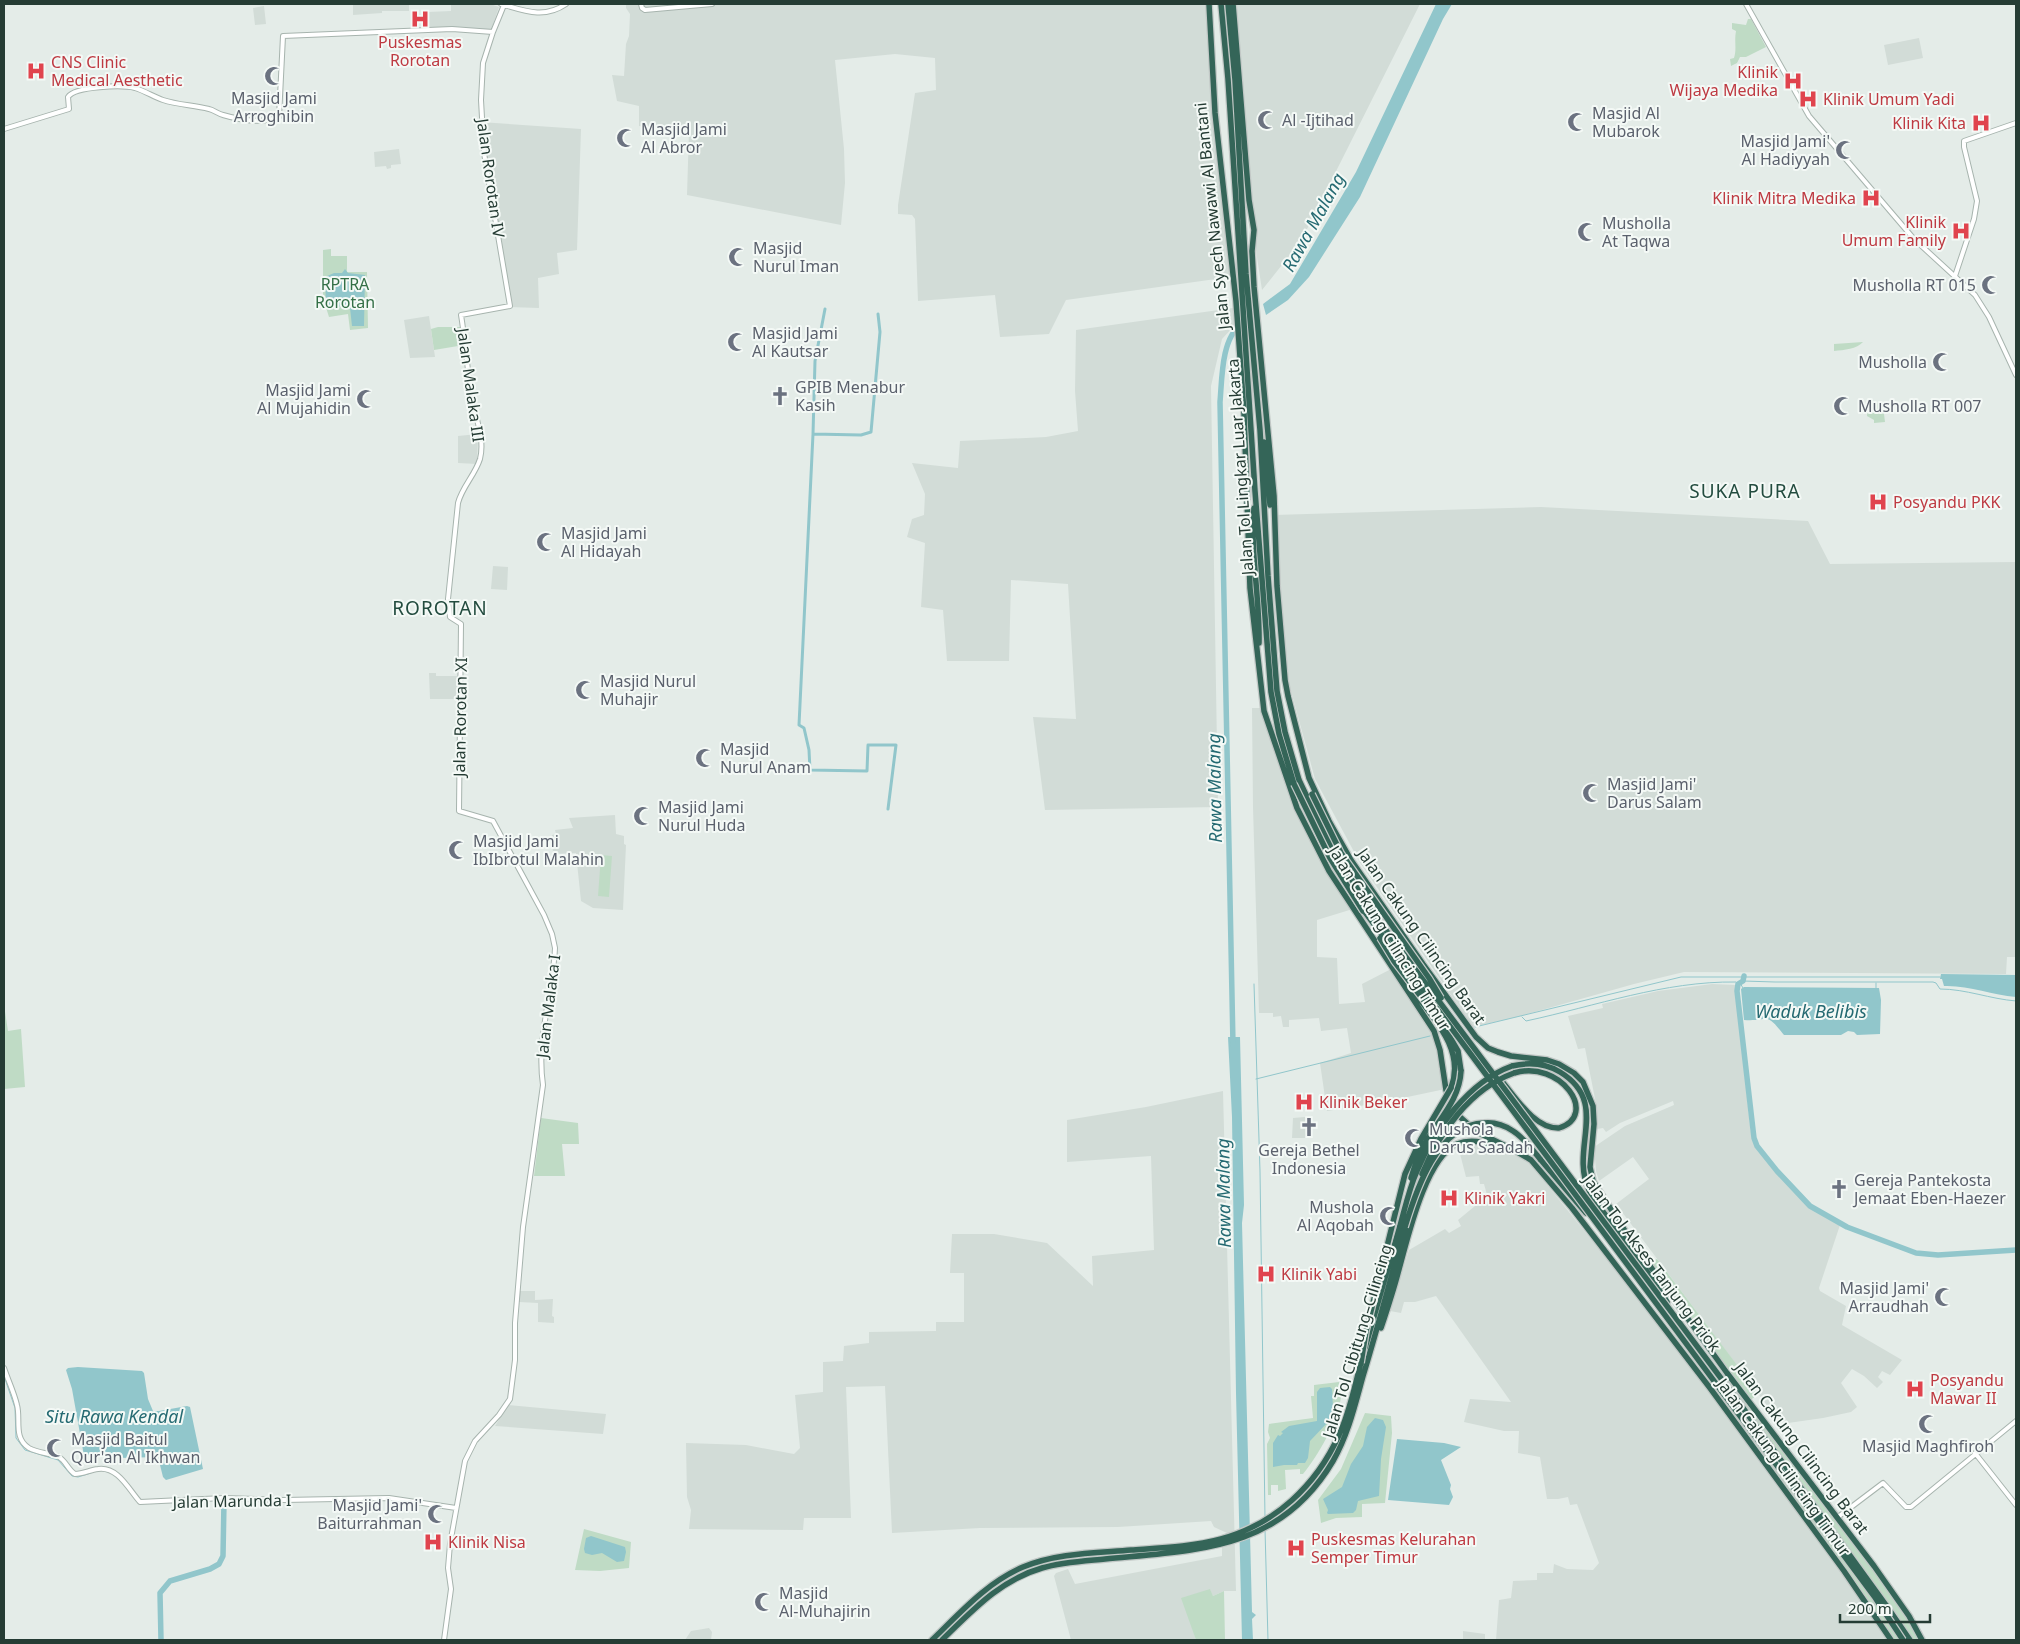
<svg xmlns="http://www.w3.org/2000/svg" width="2020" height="1644" font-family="'Noto Sans',sans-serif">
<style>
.built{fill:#d2dcd7}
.green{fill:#bfdbc5}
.water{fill:#91c6cb}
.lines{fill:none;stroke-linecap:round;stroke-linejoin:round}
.stream{stroke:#91c6cb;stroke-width:1}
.canal{stroke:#91c6cb;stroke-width:3}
.river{stroke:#91c6cb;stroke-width:5.5}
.minor-casing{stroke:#a7b4ae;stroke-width:6}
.highway-casing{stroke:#c2c8c6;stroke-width:8}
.minor{stroke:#fff;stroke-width:4}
.highway{stroke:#346558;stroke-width:5.5}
.highway-bridge-casing{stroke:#c2c8c6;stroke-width:8;stroke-linecap:butt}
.highway-bridge{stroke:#346558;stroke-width:5.5}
.labels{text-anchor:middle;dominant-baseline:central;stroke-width:4;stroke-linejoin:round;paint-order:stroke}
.health-label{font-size:16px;fill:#be3a42;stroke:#f4f9f6;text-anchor:start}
.worship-label{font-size:16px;fill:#5b616d;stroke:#f4f9f6;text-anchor:start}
.street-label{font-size:16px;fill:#253c34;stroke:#f4f9f6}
.park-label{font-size:16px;fill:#336f46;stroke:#f4f9f6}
.water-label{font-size:18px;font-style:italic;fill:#256a72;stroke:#f4f9f6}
.quarter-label{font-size:19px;letter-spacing:1px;fill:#234c3f;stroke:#f4f9f6}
</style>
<rect width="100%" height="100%" fill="#e4ece8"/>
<path class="built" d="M353,4H409V11H382V13L353,15Z
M451,4H490L499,7L491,30L424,29V16H428V12L451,11Z
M626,4H1212L1230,277L1066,300L1049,334L1000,337L995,295L918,301L915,219L912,215L898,214V205L915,93L936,90L935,58L895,54L835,60L844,149L845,183L841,225L687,195L689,131L639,126V106L617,101L612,75L624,76L626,44L629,36L630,14L626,8Z
M1230,4H1420L1301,241L1262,290L1245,179Z
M264,6L266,24L255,25L253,8Z
M1919,38L1923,58L1888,65L1884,45Z
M480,122L581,129L577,250L557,253L559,274L538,278L539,308L509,307Z
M399,149L401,164L391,165V168L387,169L386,166L375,167L374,152Z
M1233,308L1234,326L1222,339L1211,386L1218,807L1045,810L1033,717L1076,719L1068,584L1011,580L1009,661H947L943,610L921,607L925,543L907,537L912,519L924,515L925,494L912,463L958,468L960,441L1046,437L1078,431L1075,391L1076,330Z
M429,316L435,357L410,358L404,320Z
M478,434L477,464L458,463V436Z
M1541,507L1808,521L1830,564L2016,562V957H2007L2006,974L1684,972L1634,984L1517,1017L1473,1027L1359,861L1315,779L1288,680L1282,646L1274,515Z
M493,566L508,567L507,590L491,589Z
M429,673H436V676H460L459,699H430Z
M1252,708H1265L1286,773L1303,816L1332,872L1356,908L1317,920V957L1337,958L1339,1004L1365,1002L1362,984L1395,967L1439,1036L1444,1054L1450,1088L1379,1103L1327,1111L1320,1063L1351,1053L1347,1028L1321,1031L1319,1018L1289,1020V1027H1283L1281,1016L1273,1017V1013H1259L1253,807Z
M615,815L616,834L624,836V844L626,845L623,910L593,908L581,901L576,853L553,854L552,835L556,834L555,830L573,828L569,818Z
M1712,984L1735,985L1750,1125L1752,1139L1758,1151L1808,1206L1840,1225L1819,1288L1820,1291L1846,1306L1842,1325L1902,1360L1890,1375L1882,1371L1878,1377L1883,1382L1877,1388L1864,1376L1852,1369L1841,1383L1857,1407L1851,1412L1823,1418L1781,1424L1616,1204L1649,1179L1633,1157L1599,1181L1596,1171L1594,1147L1625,1126L1674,1105L1673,1101L1620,1123L1606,1132L1603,1128L1597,1129V1109L1585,1048L1578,1049L1568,1016L1603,1008L1602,1004L1658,991Z
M1223,1091L1236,1591H1224L1213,1596L1210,1590L1192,1626L1196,1640H1071L1054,1576L1056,1573L1068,1569L1075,1584L1222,1556V1542L1226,1539L1227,1533L1214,1527L1211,1521L1118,1527L980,1528L892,1533L885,1386L846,1387L851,1518H804L803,1530L689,1529L691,1510L687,1497L686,1443L746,1445L794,1454L800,1448L795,1395L823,1392V1362L843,1361L844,1346L869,1343V1332L936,1331V1322H964V1273H950L952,1234H994L1047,1243L1093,1286L1092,1256L1154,1250L1151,1156L1067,1162V1120L1146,1107Z
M1305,1117L1307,1138H1292L1293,1118Z
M1466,1143L1482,1144L1511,1154L1524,1159L1531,1165L1695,1368L1891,1640H1496L1499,1600L1511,1598L1513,1581L1537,1580V1573H1553L1554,1564L1567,1569L1593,1570L1599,1563L1577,1504L1570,1505L1568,1497L1558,1499H1547L1540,1457L1518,1453L1519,1431H1504L1464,1422L1470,1399L1511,1402L1436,1296L1415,1302H1404L1401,1313L1390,1311L1409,1250L1445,1229L1449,1233L1461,1226L1458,1220L1475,1206L1489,1202L1484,1184H1480L1479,1176L1466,1177L1458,1146Z
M518,1291H535V1300L553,1299L552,1316L554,1317V1323L538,1322V1303L519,1302Z
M508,1405L606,1414L603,1434L495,1426Z
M709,1628L712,1632L711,1640H685L691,1631Z
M1463,1631L1485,1634V1640H1463Z"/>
<path class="green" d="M1748,19H1751L1766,47L1746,57H1740L1737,63L1731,66L1730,59L1734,58C1737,49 1734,41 1736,31L1732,29V23L1746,25Z
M331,249V256H347V272H367L368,328L350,330L348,314L329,317L323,298V250Z
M438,327H461L464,345L434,350L431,329Z
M1863,342C1857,349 1844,350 1834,351V344Z
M1880,403V406H1883L1885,422L1874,423V420L1867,416L1868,404Z
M601,855L612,856L609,897L598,896Z
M4,1005L8,1031L21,1029L25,1087L4,1089Z
M541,1118L578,1123L579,1144H562L565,1176H534Z
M1657,1259L1759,1394L1749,1401L1897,1599L1922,1640H1910L1717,1373H1727L1648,1263Z
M1711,1377L1903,1640H1891L1710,1388Z
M1339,1382C1339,1387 1341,1393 1341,1397C1338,1421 1318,1456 1303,1474H1300V1469L1285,1470L1286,1489L1278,1491V1485H1271V1495H1268L1267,1444L1270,1438L1268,1432L1269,1424L1313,1418L1311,1396H1314V1385Z
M1365,1413L1391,1416L1392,1433L1385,1503L1362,1504V1517L1336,1518L1321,1523L1318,1500L1341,1469Z
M584,1529L631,1542L629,1568L600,1571L575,1570Z
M1210,1589L1213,1596L1224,1591L1225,1640H1196L1181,1598Z"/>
<path class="water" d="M1436,4H1452L1443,19L1360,197L1309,277L1288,300L1266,315L1263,304L1290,284L1356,172Z
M345,269L348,273L365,275L364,326H352L350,308L348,306L327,307L326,305L325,277L334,273H342Z
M1941,974L2016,975V997C1992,995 1968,985 1944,986L1942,979H1940Z
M1744,987L1879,988L1881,1000L1880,1034L1857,1035L1854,1032L1848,1031L1841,1035H1784C1764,1010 1770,1022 1744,1020L1741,989Z
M1228,1037H1240L1244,1205L1242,1223L1252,1612L1256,1615L1252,1619L1253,1640H1242L1236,1393L1232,1117Z
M78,1367L142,1371L144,1373L148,1399L153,1411H159L187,1406L190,1407L203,1469L166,1480L163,1477L158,1457L120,1458L108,1452H102L84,1456L72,1389L66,1370L68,1368Z
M1320,1388L1330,1387L1332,1389L1333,1408L1329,1421L1310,1441L1308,1458L1305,1463H1298L1297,1465H1284L1273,1467V1443L1278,1435L1280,1436L1283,1433L1281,1432L1289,1426L1317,1421V1392Z
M1375,1418L1383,1420L1386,1427L1381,1459L1379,1496L1358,1501L1356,1510L1353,1513L1328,1514L1327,1513L1328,1510L1323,1499L1342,1487L1351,1464L1363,1446L1367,1427Z
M1397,1439L1444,1443L1461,1447L1441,1460L1451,1485L1450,1489L1453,1497L1449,1505L1388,1500Z
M591,1536L625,1547L626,1552L624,1561L617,1562L602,1553L592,1555L585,1553L584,1549L586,1538Z"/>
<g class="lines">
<path class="stream" d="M1743,981L1775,982H1933L1936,983L1940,989C1966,989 1990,999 2016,1001
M1740,983L1743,988
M1876,983V988
M1254,984L1260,1171L1265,1518
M1522,1017L1526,1021C1596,1006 1664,981 1736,982L1738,984
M1475,1027L1681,977H1940
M1256,1079L1430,1036
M4,1376L15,1408L16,1438L25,1450L58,1460L72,1476L78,1477L91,1473
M1265,1529L1268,1640"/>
<path class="canal" d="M878,314L880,332L871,432L861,435L813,434L799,725L804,728L809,750L810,770L867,771L868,745H896L888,809
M813,434L815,361L825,309"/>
<path class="river" d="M1744,976L1743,981L1738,984L1737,991L1754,1138L1757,1146L1777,1171L1810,1206L1847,1227L1916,1253L1938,1255L2016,1250
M1233,1045L1220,402C1222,381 1221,338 1241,325
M161,1640L160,1593L170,1581L210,1569L219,1564L223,1556L224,1502"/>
<g class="minor-casing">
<path id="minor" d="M501,4C525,11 544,19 566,4
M641,4L642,8L645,10L712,4
M1746,4L1809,116L1914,239L1975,295L1989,317L2016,375
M4,129L69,109L68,97C75,86 123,85 135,88C145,91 154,97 163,100C178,105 194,105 209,109C214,110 218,114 223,115C240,120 262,124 279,117L283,36L452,29L493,32
M1955,276L1974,219L1977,201L1964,147V141L2016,123
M4,1368C8,1380 14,1392 17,1405C21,1419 13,1438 29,1448C38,1453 50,1453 59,1457C66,1461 68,1470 75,1474C83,1474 90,1470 98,1469C118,1466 129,1490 140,1502L224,1498L284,1500L389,1498L456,1508
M1975,1453L2016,1505
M1838,1517L1883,1483L1906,1507H1911L2016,1421
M444,1640L451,1589L448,1568L450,1544L465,1461L475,1441L499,1415L510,1399L515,1360V1323L523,1227L543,1085C536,1038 553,994 555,948L552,934L544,915L493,821L459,811L461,624L450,617L448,599L458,503C462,487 475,475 480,459C485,440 476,420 473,402C467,373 466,344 461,315L510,306L484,153L481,100L483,63L493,32L504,5"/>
</g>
<g class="highway-casing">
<path id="highway" d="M1209,4L1215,113L1236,301L1244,413L1250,588L1264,711L1297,808L1329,871L1434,1031L1440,1050L1446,1090L1450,1102L1459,1116L1477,1132L1512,1149L1531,1160L1572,1208L1710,1388L1844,1571L1891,1640
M1221,4L1228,79L1255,491L1271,692L1279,734L1294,784
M1228,4L1235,80L1246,274L1260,430L1268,576L1277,691L1285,732L1299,780L1324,833L1367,905
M1233,4L1249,200L1254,230L1252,251L1254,287L1274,496L1277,586L1285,680L1288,696L1309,778L1329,821L1351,860L1423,964L1476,1037L1488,1048L1498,1052L1511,1056L1547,1060L1559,1064L1574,1073L1583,1082L1593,1106L1594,1124L1590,1167L1593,1181L1598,1189L1627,1234L1727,1373L1874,1566L1909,1616L1922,1640
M1264,442L1270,505
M1254,508C1250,553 1260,598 1259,643
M1411,988C1432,1017 1466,1049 1451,1088
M1444,1027L1458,1051L1461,1071
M1512,1066C1529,1062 1545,1063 1560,1072C1611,1103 1569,1148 1589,1190C1596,1204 1607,1217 1617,1230C1634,1253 1652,1277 1667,1302
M1500,1079C1515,1096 1534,1129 1559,1128C1600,1115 1560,1059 1514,1073
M1540,1159L1586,1213
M1381,1328C1387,1310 1393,1292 1398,1273C1407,1241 1425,1158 1457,1144C1474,1137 1493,1145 1509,1151
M1365,1348L1400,1226
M1886,1605L1910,1640
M932,1640C960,1613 986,1583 1023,1567C1056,1553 1095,1553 1131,1550C1160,1548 1192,1547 1221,1539C1275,1524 1316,1486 1339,1435C1350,1412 1355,1384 1362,1359
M942,1640C972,1611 1000,1580 1042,1568C1062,1562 1084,1561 1105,1559C1197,1550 1280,1551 1333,1461C1348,1435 1355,1405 1363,1376C1378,1327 1391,1277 1405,1227"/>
</g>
<use href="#minor" class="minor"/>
<use href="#highway" class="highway"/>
<g class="highway-bridge-casing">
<path id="highway-bridge" d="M1294,784L1330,858L1363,911
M1312,794L1341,853L1429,978L1441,998
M1367,905L1735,1397L1886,1605
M1362,908L1819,1522L1874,1596L1903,1640
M1380,938L1394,961L1438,1019
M1422,1174C1439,1133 1470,1089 1514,1073
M1411,1178C1415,1164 1421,1150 1428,1138C1442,1116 1460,1097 1461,1071
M1400,1226C1405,1208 1409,1189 1417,1171C1434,1130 1468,1082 1512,1066
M1405,1227C1416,1190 1438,1124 1484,1123C1494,1122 1504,1125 1513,1131C1524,1138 1532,1149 1540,1159
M1361,1363L1366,1331L1405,1174L1421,1139L1451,1088"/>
</g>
<use href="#highway-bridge" class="highway-bridge"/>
</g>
<defs>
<g id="hospital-bare" transform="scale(1.5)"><path d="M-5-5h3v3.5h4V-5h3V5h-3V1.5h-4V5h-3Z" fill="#e0444e" stroke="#f4f9f6" stroke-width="2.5" paint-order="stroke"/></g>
<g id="mosque-bare" transform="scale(1.5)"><path d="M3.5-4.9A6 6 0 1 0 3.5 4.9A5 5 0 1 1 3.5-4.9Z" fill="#6b7280" stroke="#f4f9f6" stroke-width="2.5" paint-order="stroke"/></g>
<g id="church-bare" transform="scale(1.5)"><path d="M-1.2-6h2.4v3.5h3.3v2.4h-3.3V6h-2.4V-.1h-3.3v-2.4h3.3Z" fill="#6b7280" stroke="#f4f9f6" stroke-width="2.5" paint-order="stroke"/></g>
</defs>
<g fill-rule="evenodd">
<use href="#hospital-bare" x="420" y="19"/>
<use href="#hospital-bare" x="36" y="71"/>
<use href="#mosque-bare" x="274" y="76"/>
<use href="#hospital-bare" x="1793" y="81"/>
<use href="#hospital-bare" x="1808" y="99"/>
<use href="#mosque-bare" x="1267" y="120"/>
<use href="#mosque-bare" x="1577" y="122"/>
<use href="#hospital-bare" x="1981" y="123"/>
<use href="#mosque-bare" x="626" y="138"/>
<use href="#mosque-bare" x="1845" y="150"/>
<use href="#hospital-bare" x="1871" y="198"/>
<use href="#hospital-bare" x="1961" y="231"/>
<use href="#mosque-bare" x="1587" y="232"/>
<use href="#mosque-bare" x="738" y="257"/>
<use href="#mosque-bare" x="1991" y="285"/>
<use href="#mosque-bare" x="737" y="342"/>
<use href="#mosque-bare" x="1942" y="362"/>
<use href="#church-bare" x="780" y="396"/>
<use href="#mosque-bare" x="366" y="399"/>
<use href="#mosque-bare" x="1843" y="406"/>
<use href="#hospital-bare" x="1878" y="502"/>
<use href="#mosque-bare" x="546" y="542"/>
<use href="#mosque-bare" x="585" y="690"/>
<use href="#mosque-bare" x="705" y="758"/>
<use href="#mosque-bare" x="1592" y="793"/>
<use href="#mosque-bare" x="643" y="816"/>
<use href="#mosque-bare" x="458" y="850"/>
<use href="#hospital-bare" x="1304" y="1102"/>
<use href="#church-bare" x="1309" y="1127"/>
<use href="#mosque-bare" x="1414" y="1138"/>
<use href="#church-bare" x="1839" y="1189"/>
<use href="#hospital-bare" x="1449" y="1198"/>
<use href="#mosque-bare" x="1389" y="1216"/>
<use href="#hospital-bare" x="1266" y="1274"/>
<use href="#mosque-bare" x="1944" y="1297"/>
<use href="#hospital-bare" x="1915" y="1389"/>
<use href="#mosque-bare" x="1928" y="1424"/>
<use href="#mosque-bare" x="56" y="1448"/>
<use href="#mosque-bare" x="437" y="1514"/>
<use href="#hospital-bare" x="433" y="1542"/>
<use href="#hospital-bare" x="1296" y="1548"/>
<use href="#mosque-bare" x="764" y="1602"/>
</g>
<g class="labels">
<g class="health-label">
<text x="420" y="42" text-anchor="middle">Puskesmas<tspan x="420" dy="18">Rorotan</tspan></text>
<text x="51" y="62">CNS Clinic<tspan x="51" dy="18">Medical Aesthetic</tspan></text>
<text x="1778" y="72" text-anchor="end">Klinik<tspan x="1778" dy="18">Wijaya Medika</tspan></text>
<text x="1823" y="99">Klinik Umum Yadi</text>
<text x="1966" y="123" text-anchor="end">Klinik Kita</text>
<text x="1856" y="198" text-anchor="end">Klinik Mitra Medika</text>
<text x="1946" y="222" text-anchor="end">Klinik<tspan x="1946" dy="18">Umum Family</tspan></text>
<text x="1893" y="502">Posyandu PKK</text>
<text x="1319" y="1102">Klinik Beker</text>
<text x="1464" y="1198">Klinik Yakri</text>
<text x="1281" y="1274">Klinik Yabi</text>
<text x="1930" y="1380">Posyandu<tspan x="1930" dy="18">Mawar II</tspan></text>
<text x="1311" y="1539">Puskesmas Kelurahan<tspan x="1311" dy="18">Semper Timur</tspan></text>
<text x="448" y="1542">Klinik Nisa</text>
</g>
<g class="worship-label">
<text x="274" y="98" text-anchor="middle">Masjid Jami<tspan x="274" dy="18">Arroghibin</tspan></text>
<text x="1592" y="113">Masjid Al<tspan x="1592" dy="18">Mubarok</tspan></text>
<text x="1282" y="120">Al -Ijtihad</text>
<text x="641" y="129">Masjid Jami<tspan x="641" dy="18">Al Abror</tspan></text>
<text x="1830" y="141" text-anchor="end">Masjid Jami'<tspan x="1830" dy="18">Al Hadiyyah</tspan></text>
<text x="1602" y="223">Musholla<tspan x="1602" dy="18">At Taqwa</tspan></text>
<text x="753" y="248">Masjid<tspan x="753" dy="18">Nurul Iman</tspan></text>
<text x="1976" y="285" text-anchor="end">Musholla RT 015</text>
<text x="752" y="333">Masjid Jami<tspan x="752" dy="18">Al Kautsar</tspan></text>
<text x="1927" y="362" text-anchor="end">Musholla</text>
<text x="795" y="387">GPIB Menabur<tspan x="795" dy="18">Kasih</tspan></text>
<text x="351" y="390" text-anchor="end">Masjid Jami<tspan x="351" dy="18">Al Mujahidin</tspan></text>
<text x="1858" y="406">Musholla RT 007</text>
<text x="561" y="533">Masjid Jami<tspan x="561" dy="18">Al Hidayah</tspan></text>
<text x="600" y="681">Masjid Nurul<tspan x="600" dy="18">Muhajir</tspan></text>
<text x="720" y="749">Masjid<tspan x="720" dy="18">Nurul Anam</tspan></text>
<text x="1607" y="784">Masjid Jami'<tspan x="1607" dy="18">Darus Salam</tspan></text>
<text x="658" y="807">Masjid Jami<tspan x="658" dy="18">Nurul Huda</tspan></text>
<text x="473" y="841">Masjid Jami<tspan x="473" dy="18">IbIbrotul Malahin</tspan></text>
<text x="1429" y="1129">Mushola<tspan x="1429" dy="18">Darus Saadah</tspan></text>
<text x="1309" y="1150" text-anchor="middle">Gereja Bethel<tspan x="1309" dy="18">Indonesia</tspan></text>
<text x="1854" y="1180">Gereja Pantekosta<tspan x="1854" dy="18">Jemaat Eben-Haezer</tspan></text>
<text x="1374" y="1207" text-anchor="end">Mushola<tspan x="1374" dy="18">Al Aqobah</tspan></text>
<text x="1929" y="1288" text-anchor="end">Masjid Jami'<tspan x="1929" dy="18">Arraudhah</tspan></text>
<text x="71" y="1439">Masjid Baitul<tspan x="71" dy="18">Qur'an Al Ikhwan</tspan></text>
<text x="1928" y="1446" text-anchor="middle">Masjid Maghfiroh</text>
<text x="422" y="1505" text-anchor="end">Masjid Jami'<tspan x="422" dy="18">Baiturrahman</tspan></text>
<text x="779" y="1593">Masjid<tspan x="779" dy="18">Al-Muhajirin</tspan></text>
</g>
<g class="street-label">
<text transform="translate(491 178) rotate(82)">Jalan Rorotan IV</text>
<text transform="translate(1212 216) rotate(-96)">Jalan Syech Nawawi Al Bantani</text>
<text transform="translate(471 385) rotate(82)">Jalan Malaka III</text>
<text transform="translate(1240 467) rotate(-94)">Jalan Tol Lingkar Luar Jakarta</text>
<text transform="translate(460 717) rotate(-89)">Jalan Rorotan XI</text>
<text transform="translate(1422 936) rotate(55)">Jalan Cakung Cilincing Barat</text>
<text transform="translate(1390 938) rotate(58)">Jalan Cakung Cilincing Timur</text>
<text transform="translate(548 1006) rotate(-83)">Jalan Malaka I</text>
<text transform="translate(1652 1263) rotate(53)">Jalan Tol Akses Tanjung Priok</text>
<text transform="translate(1357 1341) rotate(-73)">Jalan Tol Cibitung–Cilincing</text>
<text transform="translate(1802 1448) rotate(53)">Jalan Cakung Cilincing Barat</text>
<text transform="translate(1784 1467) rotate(54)">Jalan Cakung Cilincing Timur</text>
<text transform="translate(232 1501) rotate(-1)">Jalan Marunda I</text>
</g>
<g class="park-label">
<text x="345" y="284">RPTRA<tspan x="345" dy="18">Rorotan</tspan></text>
</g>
<g class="water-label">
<text transform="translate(1313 222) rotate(-61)">Rawa Malang</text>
<text transform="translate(1214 788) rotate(-91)">Rawa Malang</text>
<text x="1811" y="1011">Waduk Belibis</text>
<text transform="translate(1223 1193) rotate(-91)">Rawa Malang</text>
<text x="114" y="1416">Situ Rawa Kendal</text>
</g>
<g class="quarter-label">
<text x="1745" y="491">SUKA PURA</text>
<text x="440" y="608">ROROTAN</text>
</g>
</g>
<rect width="2020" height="1644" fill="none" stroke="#253c34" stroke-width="10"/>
<path d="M1840 1614v8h90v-8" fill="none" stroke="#253c34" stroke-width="2.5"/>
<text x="1848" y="1614" font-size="15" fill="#253c34" stroke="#f4f9f6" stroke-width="4" paint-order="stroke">200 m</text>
</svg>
